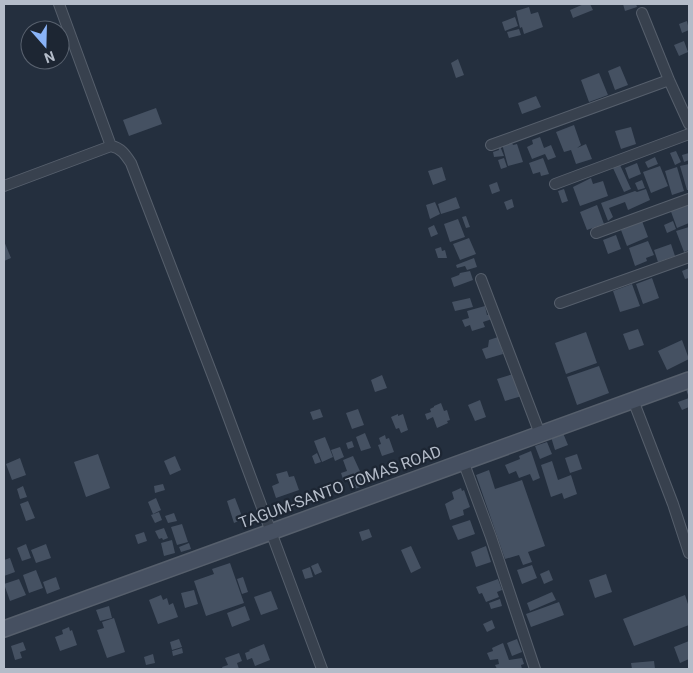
<svg xmlns="http://www.w3.org/2000/svg" width="693" height="673" font-family="Roboto,sans-serif">
<style>
.building{fill:#455162}
.lines{fill:none;stroke-linecap:round;stroke-linejoin:round}
.minor-casing{stroke:#565f6c;stroke-width:12}
.secondary-casing{stroke:#565f6c;stroke-width:18}
.minor{stroke:#38414e;stroke-width:10}
.secondary{stroke:#465061;stroke-width:15}
.labels{text-anchor:middle;dominant-baseline:central;stroke-width:4.5;stroke-linejoin:round;paint-order:stroke}
.street-label{font-size:16px;fill:#b4bcc9;stroke:#1d2633}
</style>
<rect width="100%" height="100%" fill="#242f3e"/>
<path class="building" d="M584,4H590L593,10L573,18L570,10Z
M623,4H636L637,7L625,11Z
M529,7L531,14L538,12L543,27L524,34L522,27L520,28L516,11Z
M515,17L518,26L505,31L502,22Z
M687,21L689,30L682,33L679,24Z
M519,29L521,35L509,38L507,32Z
M684,41L688,52L679,56L674,45Z
M458,59L464,75L456,78L451,63Z
M620,66L628,85L615,90L608,71Z
M599,73L608,95L589,102L581,80Z
M536,96L541,107L522,114L518,103Z
M156,108L162,124L129,136L123,120Z
M574,125L581,145L577,148L586,144L592,159L576,164L571,150L564,152L556,132Z
M631,127L636,144L621,149L615,131Z
M540,137L544,148L551,145L556,157L548,160L545,154L532,159L527,147L533,144L532,140Z
M511,141L513,145L517,144L523,162L508,166L502,144Z
M498,146H500L504,156L494,157L493,152L499,150Z
M676,151L681,162L675,165L670,153Z
M689,153V160L684,162L682,155Z
M655,157L658,164L648,168L645,162Z
M504,158L507,167L501,169L498,160Z
M543,158L549,174L541,176L540,172L533,174L529,163Z
M637,163L641,174L629,179L625,168Z
M689,164V190H687L680,166Z
M620,165L631,189L624,192L613,168Z
M660,166L668,186L651,193L643,172Z
M442,167L446,180L433,185L428,171Z
M677,167L684,191L672,195L665,171Z
M591,178L593,184L603,181L608,196L580,206L573,187Z
M642,180L645,188L638,190L635,183Z
M497,182L500,191L492,194L489,185Z
M564,189L568,201L562,203L558,191Z
M646,189L650,200L628,210L625,202L609,208L613,217L608,221L601,203L635,191L637,192Z
M456,197L460,208L441,214L438,204Z
M512,199L514,207L507,210L504,202Z
M435,202L440,214L430,219L426,205Z
M688,203L689,223L677,228L670,209Z
M597,205L604,224L587,230L580,212Z
M466,216L470,227L466,228L462,217Z
M458,219L465,237L450,242L444,224Z
M642,221L648,237L627,246L621,230Z
M673,221L676,229L667,233L664,225Z
M434,225L438,234L431,237L428,228Z
M689,227V250L684,252L676,231Z
M616,235L621,249L608,254L603,240Z
M469,238L476,254L460,260L453,244Z
M4,241L11,258L4,261Z
M648,241L654,255L646,258L647,261L635,266L629,248Z
M671,244L675,256L658,262L654,250Z
M441,247L442,251L445,250L447,258H438L435,249Z
M474,258L477,267L467,270L465,266L457,268L456,265Z
M689,268V278L685,279L682,271Z
M470,271L473,280L454,287L451,278L459,275L460,273Z
M652,278L659,298L643,304L636,284Z
M632,284L640,306L620,312L613,291Z
M470,298L473,307L455,311L452,302Z
M485,306L487,315L491,314L492,319L483,322L485,327L472,331L470,325L465,327L462,320L469,318L467,311Z
M638,329L644,345L629,350L623,334Z
M586,332L597,363L566,374L555,343Z
M498,337L503,354L486,359L482,349L488,347L489,340Z
M682,340L689,359L667,370L658,351Z
M599,366L609,393L577,405L567,377Z
M513,374L522,396L505,401L497,379Z
M382,375L387,388L375,392L371,380Z
M689,388V407L682,410L678,402L689,398L686,389Z
M480,400L486,417L475,421L468,405Z
M441,403L444,411L447,410L450,420L447,421L448,423L437,428L433,417L427,420L425,414L431,412L430,409L434,407V406Z
M320,409L323,417L313,420L310,412Z
M358,409L364,425L352,429L346,413Z
M398,414V416L403,414L408,430L401,433L399,428L396,429L391,417Z
M365,433L371,448L361,451L356,437Z
M563,433L568,445L555,450L551,437Z
M385,435L386,439L389,438L394,452L382,456L378,445L381,444L379,438Z
M325,437L333,457L322,462L314,441Z
M352,441L354,447L348,449L346,443Z
M547,442L552,454L540,459L535,446Z
M340,447L344,457L335,461L331,450Z
M531,451L540,478L533,481L530,474L519,478L516,471L509,474L505,465L520,459L519,456Z
M317,453L321,462L315,464L312,456Z
M98,454L110,488L86,497L74,462Z
M577,454L582,469L570,473L565,458Z
M175,456L181,470L170,475L164,461Z
M353,456L364,480L361,481L363,486L352,490L348,481L344,482L341,473L347,471L343,460Z
M419,457L421,462L412,465L410,460Z
M20,458L26,475L12,480L6,464Z
M552,461L558,480L571,475L577,494L564,499L562,493L551,497L541,465Z
M489,470L495,489L522,480L545,546L528,552L532,562L523,565L519,555L505,559L476,475Z
M287,471L289,477L294,476L299,490L276,498L272,486L279,483L276,474Z
M163,484L165,490L155,493L154,486Z
M23,486L27,497L20,499L17,489Z
M461,488L462,491L464,490L470,507L463,510L464,515L450,520L445,504L454,499L452,492Z
M156,498L161,510L153,514L148,502Z
M235,498L243,519L234,523L227,501Z
M28,501L35,518L26,521L20,504Z
M159,512L162,520L155,523L151,515Z
M174,513L177,521L168,523L165,516Z
M470,520L475,534L458,540L452,526Z
M182,524L188,542L177,545L171,527Z
M164,528L168,538L163,540L162,538L159,539L155,531Z
M369,529L372,537L362,541L359,532Z
M144,532L147,541L138,544L135,535Z
M172,540L175,553L164,556L161,543Z
M189,543L191,549L181,552L179,547Z
M26,544L31,558L22,561L17,548Z
M46,544L51,558L36,563L31,550Z
M411,546L421,568L411,573L401,550Z
M486,546L491,562L476,567L471,552Z
M10,558L15,572L4,576V560Z
M230,563L244,603L206,616L194,581L214,574L212,569Z
M318,563L322,572L315,575L311,566Z
M532,565L537,578L522,584L517,570Z
M310,567L313,577L305,579L302,570Z
M36,570L43,588L29,593L23,575Z
M549,570L553,580L544,584L540,574Z
M606,574L612,592L595,598L589,580Z
M56,577L60,589L47,594L43,582Z
M243,577L248,592L242,594L237,579Z
M19,579L26,595L10,601L4,584Z
M498,579L502,590L497,592L499,597L486,602L482,593L479,594L476,587Z
M194,590L198,604L185,608L181,593Z
M271,591L278,609L261,615L254,597Z
M552,592L556,600L530,611L527,603Z
M161,595L163,600L167,598L169,605L173,603L178,617L158,624L149,600Z
M685,595L689,607V625L634,646L623,619Z
M500,599L502,606L491,609L489,603Z
M559,602L564,615L531,627L526,614Z
M109,606L112,618L100,621L96,610Z
M245,606L250,620L232,627L227,613Z
M114,618L125,652L107,658L97,630L104,628L102,622Z
M492,620L495,628L487,632L483,624Z
M69,627L70,631L72,630L77,645L60,651L55,637L63,634L62,630Z
M179,639L182,647L172,650L170,642Z
M517,639L522,652L512,656L507,643Z
M689,641V659L680,663L674,647Z
M23,642L26,650L20,652L22,658L15,660L11,646Z
M503,643L509,660L522,658L524,664L521,665L522,669H497L495,665L499,664L498,659L490,660L487,653L493,651L492,648Z
M264,644L270,660L255,666L252,658L247,660L245,653L250,651L249,650Z
M182,648L183,653L173,656L172,651Z
M239,653L242,661L237,663L239,669H223L222,667L228,665L225,658Z
M153,654L155,663L146,665L144,657Z
M654,661L655,669H632L631,663Z"/>
<g class="lines">
<g class="minor-casing">
<path id="minor" d="M59,4L111,146C121,148 125,154 131,163L219,392L322,669
M642,13L669,80L689,124
M491,145L669,80
M555,184L689,134
M4,186L111,146
M596,233L689,199
M481,279L540,434
M560,303L689,257
M633,400L673,504L689,553
M463,461L491,537L535,669"/>
</g>
<g class="secondary-casing">
<path id="secondary" d="M4,629L689,380"/>
</g>
<use href="#minor" class="minor"/>
<use href="#secondary" class="secondary"/>
</g>
<g class="labels">
<g class="street-label">
<text transform="translate(340 487) rotate(-20)">TAGUM-SANTO TOMAS ROAD</text>
</g>
</g>
<rect width="693" height="673" fill="none" stroke="#b4bcc9" stroke-width="10"/>
<g transform="translate(45 45) rotate(160)"><circle r="24" fill="#1d2633" stroke="#59626f"/>
<path d="M0-4L9 19L0 12L-9 19Z" fill="#8ab4f8"/>
<text y="-8" font-size="14" font-weight="bold" text-anchor="middle" fill="#b4bcc9">N</text>
</g>
</svg>
